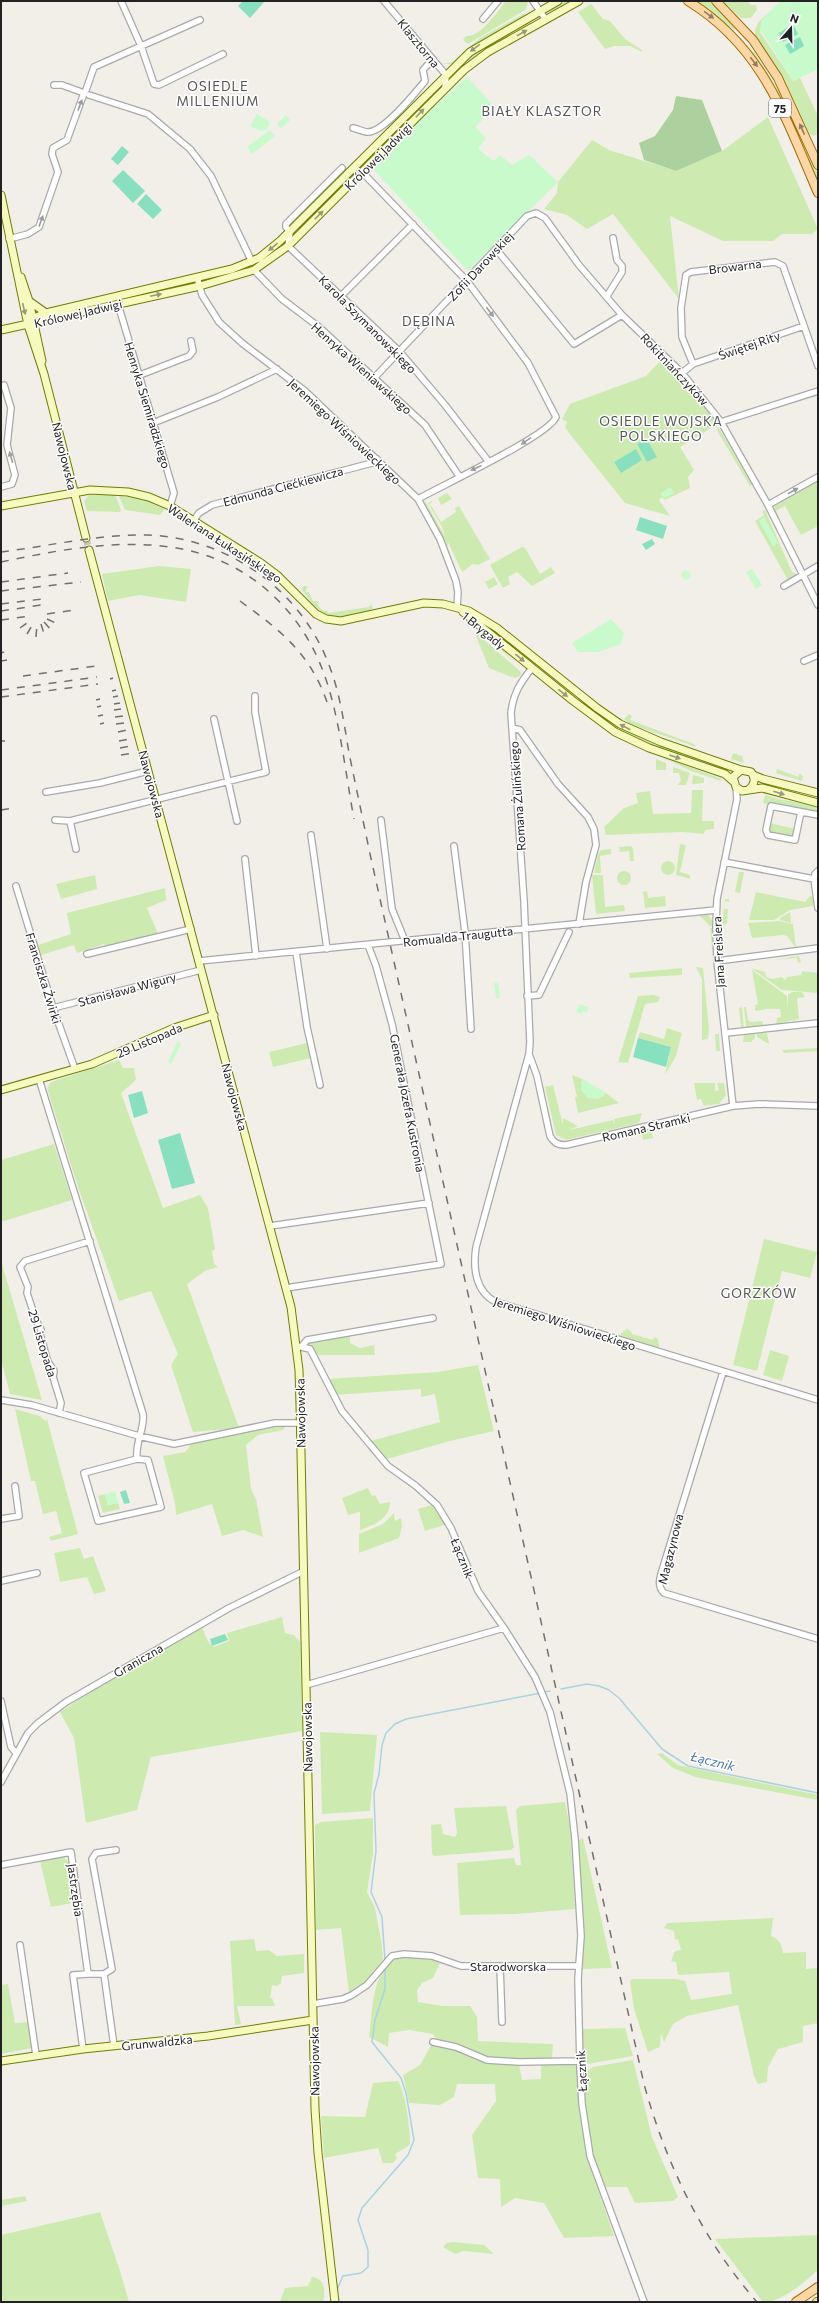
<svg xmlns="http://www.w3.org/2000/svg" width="819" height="2303" font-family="Commissioner,sans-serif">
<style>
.grass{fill:#cdebb0}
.forest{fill:#add19e}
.park{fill:#c8facc}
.pitch{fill:#88e0be}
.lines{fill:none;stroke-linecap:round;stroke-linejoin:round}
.stream{stroke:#aad3df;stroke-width:1.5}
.secondary-tunnel{stroke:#c8c6c1;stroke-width:7;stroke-dasharray:7 3.5;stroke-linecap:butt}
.street-casing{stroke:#a9a9a9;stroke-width:8}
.secondary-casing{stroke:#707d05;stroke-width:9}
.primary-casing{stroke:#a06b00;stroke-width:10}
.street{stroke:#fff;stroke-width:5.5}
.secondary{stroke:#f7fabf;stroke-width:7}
.primary{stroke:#fcd6a4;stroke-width:8}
.rail{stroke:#707070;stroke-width:1.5;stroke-dasharray:8 8;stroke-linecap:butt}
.oneway{fill:#8f7c63}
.oneway2{fill:#979978}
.oneway3{fill:#9c9c9c}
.labels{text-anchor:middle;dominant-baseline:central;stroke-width:3;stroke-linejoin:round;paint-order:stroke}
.shield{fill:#fff;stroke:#646464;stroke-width:1}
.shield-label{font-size:11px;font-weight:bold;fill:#222}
.street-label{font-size:12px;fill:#222;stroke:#fff}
.neighbourhood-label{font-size:13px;letter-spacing:1px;fill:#555;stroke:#fff}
.water-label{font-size:13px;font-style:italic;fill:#4a7aab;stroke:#fff}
</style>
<rect width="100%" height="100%" fill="#f2efe9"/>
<path class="grass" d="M506,1H527L528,3L525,10L468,44L463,40L466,36C480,38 498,11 506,1Z
M564,1H574L549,14V10Z
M696,1H710L740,31L733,29Z
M722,1H747L751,5H756L757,10L751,18H741Z
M591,4L603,19L610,21L625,39L642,50V52L630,46H614L605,49L578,12Z
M525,13L526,15L482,40L451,64H442L452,62L480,38Z
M767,14L760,32L793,81L800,78L818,116V134L813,136L808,133L755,38C754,26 758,22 767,14Z
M529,21L531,23L510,35L455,74L454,73L479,50Z
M749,48L755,53L788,106L818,174V185L770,82Z
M768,117L818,229L812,234H782L773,241H723L670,216L679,299L613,214L587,229L567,215L544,209L557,193L558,182L592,140L609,150L676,171L722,151Z
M660,361L669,371L673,370C688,386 709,403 716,425L680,447L694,470L688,477L690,488L665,500L662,497L659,500L670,516L625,503L565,428L567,422L562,419L570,404L646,376Z
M719,428L752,484L750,486L716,429Z
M818,481V526L801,535L785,506L776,511L779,517L777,518L773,511L775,506Z
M447,493L452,499L441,505L438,498Z
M115,494L121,510L120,512L87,511L84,501L89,495Z
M119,496L142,499L165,509L160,515L125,510Z
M433,500L430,504L441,522L456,512L455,508L459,506L490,559L478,565L473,564L462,572L448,542V546L425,506V501L446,538L442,527L428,503Z
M765,510L792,572L798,575L789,582L755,521L764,515L762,511Z
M522,547L525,548L540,574L551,567L555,573L532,586L517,572L508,577L510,584L503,588L490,565Z
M159,566L191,569L186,602L139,595L108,601L102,574Z
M494,577L498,584L489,589L485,582Z
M304,586H308L306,589V592H309L313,601H318L319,607L324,611L327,610L328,613L369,607L371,604L373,609C358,615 332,621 319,610C312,604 307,596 301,589Z
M467,619L488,635L521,668Z
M474,631L521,672L520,676L514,678L489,668Z
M629,714L632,716L630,720L694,744L696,747L630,724L624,719Z
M619,727L655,744L725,768L724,771L658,748L617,730Z
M733,753L742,756L744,763L731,759Z
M657,755L722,779L721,781L691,771Z
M656,759L666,763V770H656Z
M673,767L690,773L686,785H678L681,780L679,773H673Z
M777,769L798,777L800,773L803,777L802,781L776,773Z
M693,775L704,778V783L692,784Z
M692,790H703L702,821H714V829L705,830L704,834L683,832L606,835L604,827L624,808L638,803L636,793L650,791L653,814L691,813Z
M765,795L783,800L818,805V814L763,803Z
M770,823L796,829L795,837L792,839L770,834L768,831Z
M680,844L686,845L680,872L690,875V879L676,875Z
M631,846L633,849L634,861H630L629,851L620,852L619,847Z
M611,849V854L600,856L601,873H594L598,854L601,850Z
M661 868a7 7 0 1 1 14 0a7 7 0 1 1-14 0Z
M617 878a7 7 0 1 1 14 0a7 7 0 1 1-14 0Z
M739,872H744L740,893L735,892Z
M95,875L97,889L61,899L56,884Z
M592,875H603L605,907L624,905L625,911L596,914Z
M165,888L166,900L147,908L159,936L110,948L104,944L77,953L74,945L41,955L38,945L71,934L67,913Z
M647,891L648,898L665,896L666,906L645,908L643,892Z
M756,892L805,902L810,896L813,897V906L790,910L774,920H749Z
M725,899H729V902L725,901L724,909H728L727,924L722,925Z
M790,912L791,923L780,920V918Z
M698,914L708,915L712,920L713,926H710Z
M779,921L793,924L796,948L787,936L784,935L752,938L748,923Z
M710,928H712L713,958Z
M799,956L801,962L798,963L797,958L771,960Z
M696,967L703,968L709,1029L708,1039L702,1040V979Z
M682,968V975L630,978L629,973Z
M751,968L765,972L766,977L772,979L782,977L785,980L787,977L801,975L802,971L818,973V993L782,990Z
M752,970L787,996L788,1010V995L792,992H802L805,997L797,998L799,1019L776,1024L777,1018L781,1017L780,1009H767L755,1011V1005L758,1004Z
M653,995L660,997L658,1002L645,1004L628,1063L618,1062L638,996Z
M742,1007L744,1029L741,1027L739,1008Z
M744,1007H746L748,1020L751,1022L762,1021L764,1026L746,1027Z
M667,1028L682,1033L676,1056L665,1075L671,1047L638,1038L640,1032L664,1039Z
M767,1033L769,1044L757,1037V1034Z
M715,1034H719L720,1051H716Z
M755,1034V1038L751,1042H743L744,1035Z
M307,1043L311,1058L273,1067L269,1052Z
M818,1048V1051L784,1053L782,1050Z
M119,1060L123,1068H134L136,1080L121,1093L163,1208L200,1195L208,1208L215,1249L212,1251L214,1264L218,1267L205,1271L187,1284L239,1428L193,1432L171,1365L178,1354L151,1291L119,1301L79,1190L47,1088L51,1082Z
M572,1075L583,1079L581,1084L602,1097L606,1093L619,1103L578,1113L575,1097H577Z
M694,1083H715V1091L719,1090L717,1083H724L726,1095L719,1104L704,1106L701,1099L697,1100Z
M553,1085L563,1125V1118L578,1126L569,1130L613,1120L615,1125L614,1119L642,1113L639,1123L566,1140L556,1135L545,1087Z
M649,1130L652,1131L653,1138L643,1140L642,1135L637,1136L636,1133Z
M54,1144L72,1200L1,1222V1160Z
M764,1239L817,1252L810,1278L782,1271L757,1371L733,1365Z
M1,1264H2L42,1400L10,1394L1,1359Z
M627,1329L631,1331L632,1334L653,1340L654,1337L658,1339L659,1347L657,1348L621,1337L620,1334Z
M350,1335V1343L360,1348L374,1345L375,1355H315L307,1342Z
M770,1350L789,1356L782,1381L763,1375Z
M478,1365L494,1431L450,1441L387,1459L371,1441L440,1422L435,1394L421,1397V1389L334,1395L327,1379L438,1372Z
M15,1409L40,1416L45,1421L47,1419L78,1534L51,1541L49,1537L62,1533L56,1511L43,1514L35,1481H31Z
M288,1424L283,1430L258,1435L246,1445L251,1489L256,1499L263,1537L243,1530L222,1536L212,1504L176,1515L175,1503L163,1456L185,1452L193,1442Z
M368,1488L372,1496L375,1495L380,1504L390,1502C390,1519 374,1525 360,1530V1512L348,1515L342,1498Z
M105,1494L108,1505L118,1503L120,1509L103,1513L98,1496Z
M432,1505L447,1524L425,1531L418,1509Z
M394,1513L395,1521L401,1518L402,1526L399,1538L359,1553V1534L383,1524Z
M80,1548L84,1559L93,1556L106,1591L94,1594L87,1577L60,1582L54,1553Z
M282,1617L285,1633L294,1635L300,1642L302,1731L151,1757L137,1810L86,1823L74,1738L60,1712L111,1678L202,1627L207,1640L213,1647L229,1641L227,1633Z
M320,1732L377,1735L370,1811L322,1814Z
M662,1753L678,1765L818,1795V1800L695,1777L673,1768L657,1754Z
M565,1802L570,1827L575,1909L516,1914L460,1915L457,1863L514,1858L516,1865H521L516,1810L520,1806Z
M506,1806L514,1847L511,1850L434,1856L432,1854L431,1825L441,1824L443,1834L455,1837L457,1833L454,1808Z
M373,1818V1854L367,1892L375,1908L382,1945L383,1962L364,1984L349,1993L341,1928L316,1930L315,1825L321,1822Z
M583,1838L612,1968L582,1969L584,1923L577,1841Z
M62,1856L71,1864L77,1902L51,1907L40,1861Z
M773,1918L771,1936C779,1938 782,1945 783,1953L806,1952V1969L818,1968V2023L803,2026V2042L778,2049L768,2067L767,2082L758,2084L754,2076L738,2005L687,2016L673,2024L664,2042L661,2033L660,2047L648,2052L634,2009L630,1982L632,1979H675L685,1981L691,2000L732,1994L729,1972L678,1975L676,1962L671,1961L675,1951L681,1950L678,1939L675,1940L674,1931L664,1928L667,1923Z
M254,1939L256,1951L269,1950L277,1956L304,1954V1973L282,1976L281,1983L277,1986L272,1985L270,1998H272L275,2006H237L241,2024L235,2025L230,1941Z
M404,1956L427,1957L440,1963L433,1978L422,1983L417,1990L418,2002L443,2006H470L477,2017L478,2041L553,2044L552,2058L528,2060L486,2058L462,2047L436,2039L433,2034L409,2030L389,2033L388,2047L369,2037C373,2010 371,1963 404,1956Z
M8,1984L15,2023L29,2022L33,2048L1,2054V1985Z
M625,2028L633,2056L588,2064L582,2061V2029Z
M432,2044L463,2052L484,2062L519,2064L522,2080L541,2079V2065L577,2064L581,2119L587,2158L614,2236L564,2238L544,2203L515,2198L501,2207L500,2179L478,2178L472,2135L496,2101L495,2084H457L454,2097L440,2105L409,2103L403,2075L420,2065Z
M633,2060L652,2137L678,2197L673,2201L635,2203L627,2187H602C593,2159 579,2101 585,2072L593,2067Z
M398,2081C406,2093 410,2130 410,2145L395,2154L397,2158L393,2163H383L378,2148L324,2158L321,2116L365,2117L373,2083Z
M25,2196L27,2201L1,2206V2200Z
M100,2212L120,2271L129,2302H1V2235Z
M818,2235V2270C804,2282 783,2302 763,2302L715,2239Z
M453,2242L484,2245L494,2254L464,2251L455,2254L443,2247L447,2243Z
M312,2277C324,2279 325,2287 324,2299L321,2302H280L285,2288L308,2286Z"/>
<path class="forest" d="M676,96L702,100L722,151L676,171L644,160L639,143L655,136L673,110Z"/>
<path class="park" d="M781,1H818V69L793,81L760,29L762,19Z
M467,77L495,107L475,127L486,138L478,149L494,161L500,155L512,165L529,155L558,182L468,271L372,168L412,127Z
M257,114L270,122L267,129L260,131L250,126Z
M286,115L290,120L281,128L277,124Z
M270,130L275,136L252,154L247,147Z
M670,487L675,493L664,498L660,494Z
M764,517L778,543L773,546L759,521Z
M752,569L762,585L756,589L746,572Z
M681.5 575a4.5 4.5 0 1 1 9 0a4.5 4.5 0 1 1-9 0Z
M611,619L624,633L621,644L598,652H578L572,643Z
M494,983H498L500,998H496Z
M579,1004L588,1007L587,1012L583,1011L582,1014L576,1012Z
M178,1040L181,1045L171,1064L168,1062Z
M583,1079L606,1093L598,1099L588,1098L581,1090Z
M115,1491L118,1503L108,1505L105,1494Z"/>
<path class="pitch" d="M243,1H265L250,18L238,6Z
M793,24L798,34L783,42L779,33Z
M800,37L804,46L790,54L785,45Z
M122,146L129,152L118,165L111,159Z
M123,170L145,191L133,203L112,181Z
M146,194L162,210L153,219L137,204Z
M646,438L657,457L647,462L637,444Z
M636,449L642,460L621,473L614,462Z
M640,517L667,526L663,539L636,530Z
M652,539L655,544L646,550L642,544Z
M638,1038L671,1047L666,1067L633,1057Z
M142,1091L148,1113L134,1118L128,1095Z
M180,1133L195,1183L172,1189L158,1140Z
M126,1490L130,1503L124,1504L120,1492Z
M225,1634L228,1640L212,1646L210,1639Z"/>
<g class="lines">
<path class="stream" d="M561,1689L587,1684L599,1686L609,1690L619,1698L662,1749L688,1766L818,1793
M544,1692L550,1691
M385,1961L382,1917L371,1892L376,1851L374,1793L379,1774L382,1745L386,1733L395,1724L406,1719L541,1693
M336,2292L343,2276L361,2273L368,2267V2250L358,2220L362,2208L408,2155L414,2140L406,2093L401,2078L372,2042L375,2020L385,1989V1967"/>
<path class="secondary-tunnel" d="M86,538L89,550"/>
<g class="street-casing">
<path id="street" d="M121,1L141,46L154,84L159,85L223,54
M384,1L446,75L445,88
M533,1L546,20
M483,19L498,1
M86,90L94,67L200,20
M89,95L148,114L190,149L211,176L252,262
M353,128C358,129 364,132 368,132C384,132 415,93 425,81L423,70L433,59
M362,172L467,281L528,363L556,417C550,435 441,486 418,499
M290,232L288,246L400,352L445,405L489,462
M290,232L286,227V224L342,168
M9,239L28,234L39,227L58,172L52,154L53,148L67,140L84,93L62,85H54
M496,249L574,344L622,315
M254,270L282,299L319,327L425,425L459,476
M197,277L202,295L219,322L242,343L305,391L418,499L440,539L456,581L458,592L457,607
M341,296L413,224
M607,296L622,272V266L617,260L613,238
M118,304L174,493L170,506
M693,364L804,326
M682,373L693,364L682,337L681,308L686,275L691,272L775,262L783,266L818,366
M140,375L189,356L193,351L191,341
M375,377L527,216L536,213L545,218L579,265L622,315L682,373L721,422L768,505L818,605
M1,386L4,385L11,408L7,445L15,475L12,484L1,487
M721,422L818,391
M153,423L218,397L277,369
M768,505L818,477
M194,520L199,513L212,505L372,463L377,459
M784,586L818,566
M804,661L818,655
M532,668C520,683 513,694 511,713L524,901L530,1042L529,1054L476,1247C473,1267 475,1292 496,1302L818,1400
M214,719L237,821
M512,728L520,730L558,784L588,817L594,829L596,845L586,882L579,924
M46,792L100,783L148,771
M801,812L795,840L768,835L766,830L771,806L818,815
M55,820L70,821L266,772L255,712V696
M381,820L392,909L405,941
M70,821L76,849
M311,835L327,949
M454,846L465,932L471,1029
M245,859L256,956
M724,862L814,879L818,908
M814,879L815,874L818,871
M16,886L53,1008L75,1069
M296,952L307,1027L320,1085
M87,954L191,929
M199,961L716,910
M717,961L818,948
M527,996L539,995L569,932
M53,1008L201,970
M726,1033L818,1023
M529,1054L537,1076L550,1136C554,1143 558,1145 566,1145L733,1106L759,1104L818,1106
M39,1079L143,1414C145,1429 135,1441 137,1459L148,1460L161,1507L98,1521L84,1473L137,1459
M733,1106L717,961L716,926L717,899L737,799L736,787
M270,1226L429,1203
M286,1288L441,1264L392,1024L376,966L368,945
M297,1346L310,1349L342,1411L388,1466L416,1486L437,1505L451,1528L478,1591L504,1628L535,1677L550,1712L570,1793L575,1839L581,1936L578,1979L580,2067L582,2104L590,2156L644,2302
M302,1346L307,1340L433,1318
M723,1372L665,1561C662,1572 655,1585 664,1593L818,1639
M1,1400L32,1405L139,1436L174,1444L275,1423H300
M59,1413L61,1403L53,1377L54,1371L48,1362L40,1334L41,1330L36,1320L27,1293L28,1287L20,1267L25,1261L90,1241
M1,1519L19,1516L15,1486
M1,1581L37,1573
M306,1685L504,1628
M1,1701L11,1747L16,1753
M1,1782L28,1733L38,1723L66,1702L229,1608L304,1571
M1,1865L71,1852L88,1974L73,1975L83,2049
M20,1945L36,2055
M500,1966L502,2022
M88,1974H104L112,1969L92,1859L96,1853L116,1850
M104,1974L114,2046
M313,2004L343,1999L352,1995L367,1985L392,1956L404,1954L432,1956L461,1966H578
M433,2042L456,2047L487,2060L519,2062L580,2061"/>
</g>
<g class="secondary-casing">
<path id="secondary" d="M1,195L28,325L44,374L86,538
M21,277L29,301L42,361
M29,301L46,313
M28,324L34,318L46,313L232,269L259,258L280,241L470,52L558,1
M1,330L200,286L254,270L288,246L464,70L488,52L579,1
M1,506L90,490L128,492L149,497L170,506L261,563L277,575L316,614L326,619L341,621L424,603L443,604L469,611L497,628L597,708L620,724L661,742L741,770
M89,550L291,1307L299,1370L300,1405L315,2109L318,2153L335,2302
M463,612L572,700L615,732L649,748L725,774L733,781
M753,775L763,779L818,793
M748,790C755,785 756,778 751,772L741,770L733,777L736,787L742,791L762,788L818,803
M1,1090L92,1064L174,1028L214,1015
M1,2061L83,2049L208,2036L313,2020"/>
</g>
<g class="primary-casing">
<path id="primary" d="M688,1C763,47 785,117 818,193
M716,1L753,40L778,78L818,165
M796,2302L818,2287
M817,2302H818"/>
</g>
<use href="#street" class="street"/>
<use href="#secondary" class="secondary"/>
<use href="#primary" class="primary"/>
<path class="rail" d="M1,552C49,546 99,534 148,535C228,538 301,590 329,665C340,693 344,723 349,753C356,787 363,820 370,854L644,2084C666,2164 702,2239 757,2302
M1,562C91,543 192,525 267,590C291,611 309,636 321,666C339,710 345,771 354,819
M1,582L68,573
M1,591L81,582
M240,601C280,630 310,653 327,702
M1,604L42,599
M1,611L48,604
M47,614L74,610
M47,619L60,625
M1,620L30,616
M44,622L54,633
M41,624L45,637
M20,628L31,620
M27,634L34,622
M36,637L37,624
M1,653L4,652
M1,661L7,660
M23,676L96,666
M110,679L113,678
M1,690L97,677
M112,691L116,690
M1,697L98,684
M113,697L118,696
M96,700L100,699
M114,704L120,703
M97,707L101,706
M114,710L121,709
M98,716L103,715
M115,717L123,716
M100,724L104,723
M116,724L125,723
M1,730H2
M118,732L127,730
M1,741H5
M119,741L129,739
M120,748L131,746
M121,755L133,753
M1,810L14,808"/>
</g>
<defs><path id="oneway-solid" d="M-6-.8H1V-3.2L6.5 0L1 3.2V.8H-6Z"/></defs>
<g class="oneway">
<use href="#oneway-solid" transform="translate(709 15) rotate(36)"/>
<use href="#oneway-solid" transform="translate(754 62) rotate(53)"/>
<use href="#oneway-solid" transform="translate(802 129) rotate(-114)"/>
</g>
<g class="oneway2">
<use href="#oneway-solid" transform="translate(522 33) rotate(-29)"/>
<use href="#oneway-solid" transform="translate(475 48) rotate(144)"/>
<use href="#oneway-solid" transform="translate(420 113) rotate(-46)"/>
<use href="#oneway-solid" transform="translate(319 215) rotate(-45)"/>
<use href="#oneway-solid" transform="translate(273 247) rotate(141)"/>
<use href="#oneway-solid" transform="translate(156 295) rotate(-12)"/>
<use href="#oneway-solid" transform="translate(24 309) rotate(77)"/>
<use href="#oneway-solid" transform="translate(520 658) rotate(39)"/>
<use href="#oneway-solid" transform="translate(563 693) rotate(38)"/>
<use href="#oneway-solid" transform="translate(625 727) rotate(-152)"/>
<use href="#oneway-solid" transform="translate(675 757) rotate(19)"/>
<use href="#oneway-solid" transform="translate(779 793) rotate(18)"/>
</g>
<g class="oneway3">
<use href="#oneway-solid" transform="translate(80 105) rotate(-70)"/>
<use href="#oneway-solid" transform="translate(41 221) rotate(-70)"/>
<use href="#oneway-solid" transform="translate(490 312) rotate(53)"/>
<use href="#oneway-solid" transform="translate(526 441) rotate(145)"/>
<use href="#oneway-solid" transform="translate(11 457) rotate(-106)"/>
<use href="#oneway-solid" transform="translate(476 468) rotate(155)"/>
<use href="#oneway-solid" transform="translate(793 491) rotate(-29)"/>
</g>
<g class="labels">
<rect class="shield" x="769" y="99" width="22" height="18" rx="3"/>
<g class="shield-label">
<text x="780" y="108">75</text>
</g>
<g class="street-label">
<text transform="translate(419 43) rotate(51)">Klasztorna</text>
<text transform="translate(378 156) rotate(-45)">Królowej Jadwigi</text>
<text transform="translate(480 266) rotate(-47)">Zofii Darowskiej</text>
<text transform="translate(735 266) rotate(-7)">Browarna</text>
<text transform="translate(78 313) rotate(-13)">Królowej Jadwigi</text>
<text transform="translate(368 324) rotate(45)">Karola Szymanowskiego</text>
<text transform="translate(749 345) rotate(-19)">Świętej Rity</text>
<text transform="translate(362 368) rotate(42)">Henryka Wieniawskiego</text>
<text transform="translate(675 369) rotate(47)">Rokitniańczyków</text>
<text transform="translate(148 405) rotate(73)">Henryka Siemiradzkiego</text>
<text transform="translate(345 431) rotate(43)">Jeremiego Wiśniowieckiego</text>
<text transform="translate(65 456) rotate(76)">Nawojowska</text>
<text transform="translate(283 486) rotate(-15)">Edmunda Ciećkiewicza</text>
<text transform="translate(225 543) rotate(33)">Waleriana Łukasińskiego</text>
<text transform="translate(484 630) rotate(39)">1 Brygady</text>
<text transform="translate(152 784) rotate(75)">Nawojowska</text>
<text transform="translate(517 796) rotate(-94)">Romana Żulińskiego</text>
<text transform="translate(458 936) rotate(-6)">Romualda Traugutta</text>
<text transform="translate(718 952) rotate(-93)">Jana Freislera</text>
<text transform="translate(44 978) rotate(73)">Franciszka Żwirki</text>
<text transform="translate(127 989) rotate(-15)">Stanisława Wigury</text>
<text transform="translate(149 1040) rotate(-23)">29 Listopada</text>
<text transform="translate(235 1097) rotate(75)">Nawojowska</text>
<text transform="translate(408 1103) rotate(79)">Generała Józefa Kustronia</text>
<text transform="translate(646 1127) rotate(-13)">Romana Stramki</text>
<text transform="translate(565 1323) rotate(18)">Jeremiego Wiśniowieckiego</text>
<text transform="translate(43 1343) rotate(73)">29 Listopada</text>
<text transform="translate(300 1413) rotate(-91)">Nawojowska</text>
<text transform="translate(670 1549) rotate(-76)">Magazynowa</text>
<text transform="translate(463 1558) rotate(68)">Łącznik</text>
<text transform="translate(138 1660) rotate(-30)">Graniczna</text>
<text transform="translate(307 1737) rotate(-91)">Nawojowska</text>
<text transform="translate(76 1890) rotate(82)">Jastrzębia</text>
<text x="508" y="1966">Starodworska</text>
<text transform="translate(157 2042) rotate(-6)">Grunwaldzka</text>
<text transform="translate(314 2061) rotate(-91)">Nawojowska</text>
<text transform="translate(581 2071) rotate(-93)">Łącznik</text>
</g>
<g class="neighbourhood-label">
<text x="218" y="86">OSIEDLE<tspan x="218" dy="15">MILLENIUM</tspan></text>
<text x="542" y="111">BIAŁY KLASZTOR</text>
<text x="429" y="321">DĘBINA</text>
<text x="661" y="421">OSIEDLE WOJSKA<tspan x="661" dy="15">POLSKIEGO</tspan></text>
<text x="759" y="1293">GORZKÓW</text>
</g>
<g class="water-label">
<text transform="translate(713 1761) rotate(14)">Łącznik</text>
</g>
</g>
<rect width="819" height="2303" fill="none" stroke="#222222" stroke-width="4"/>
<g transform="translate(791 28) rotate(20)" stroke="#ffffff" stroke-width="3" paint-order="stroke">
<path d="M0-3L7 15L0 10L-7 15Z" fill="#222222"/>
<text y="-6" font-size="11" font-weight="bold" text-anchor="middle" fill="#222222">N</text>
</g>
</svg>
